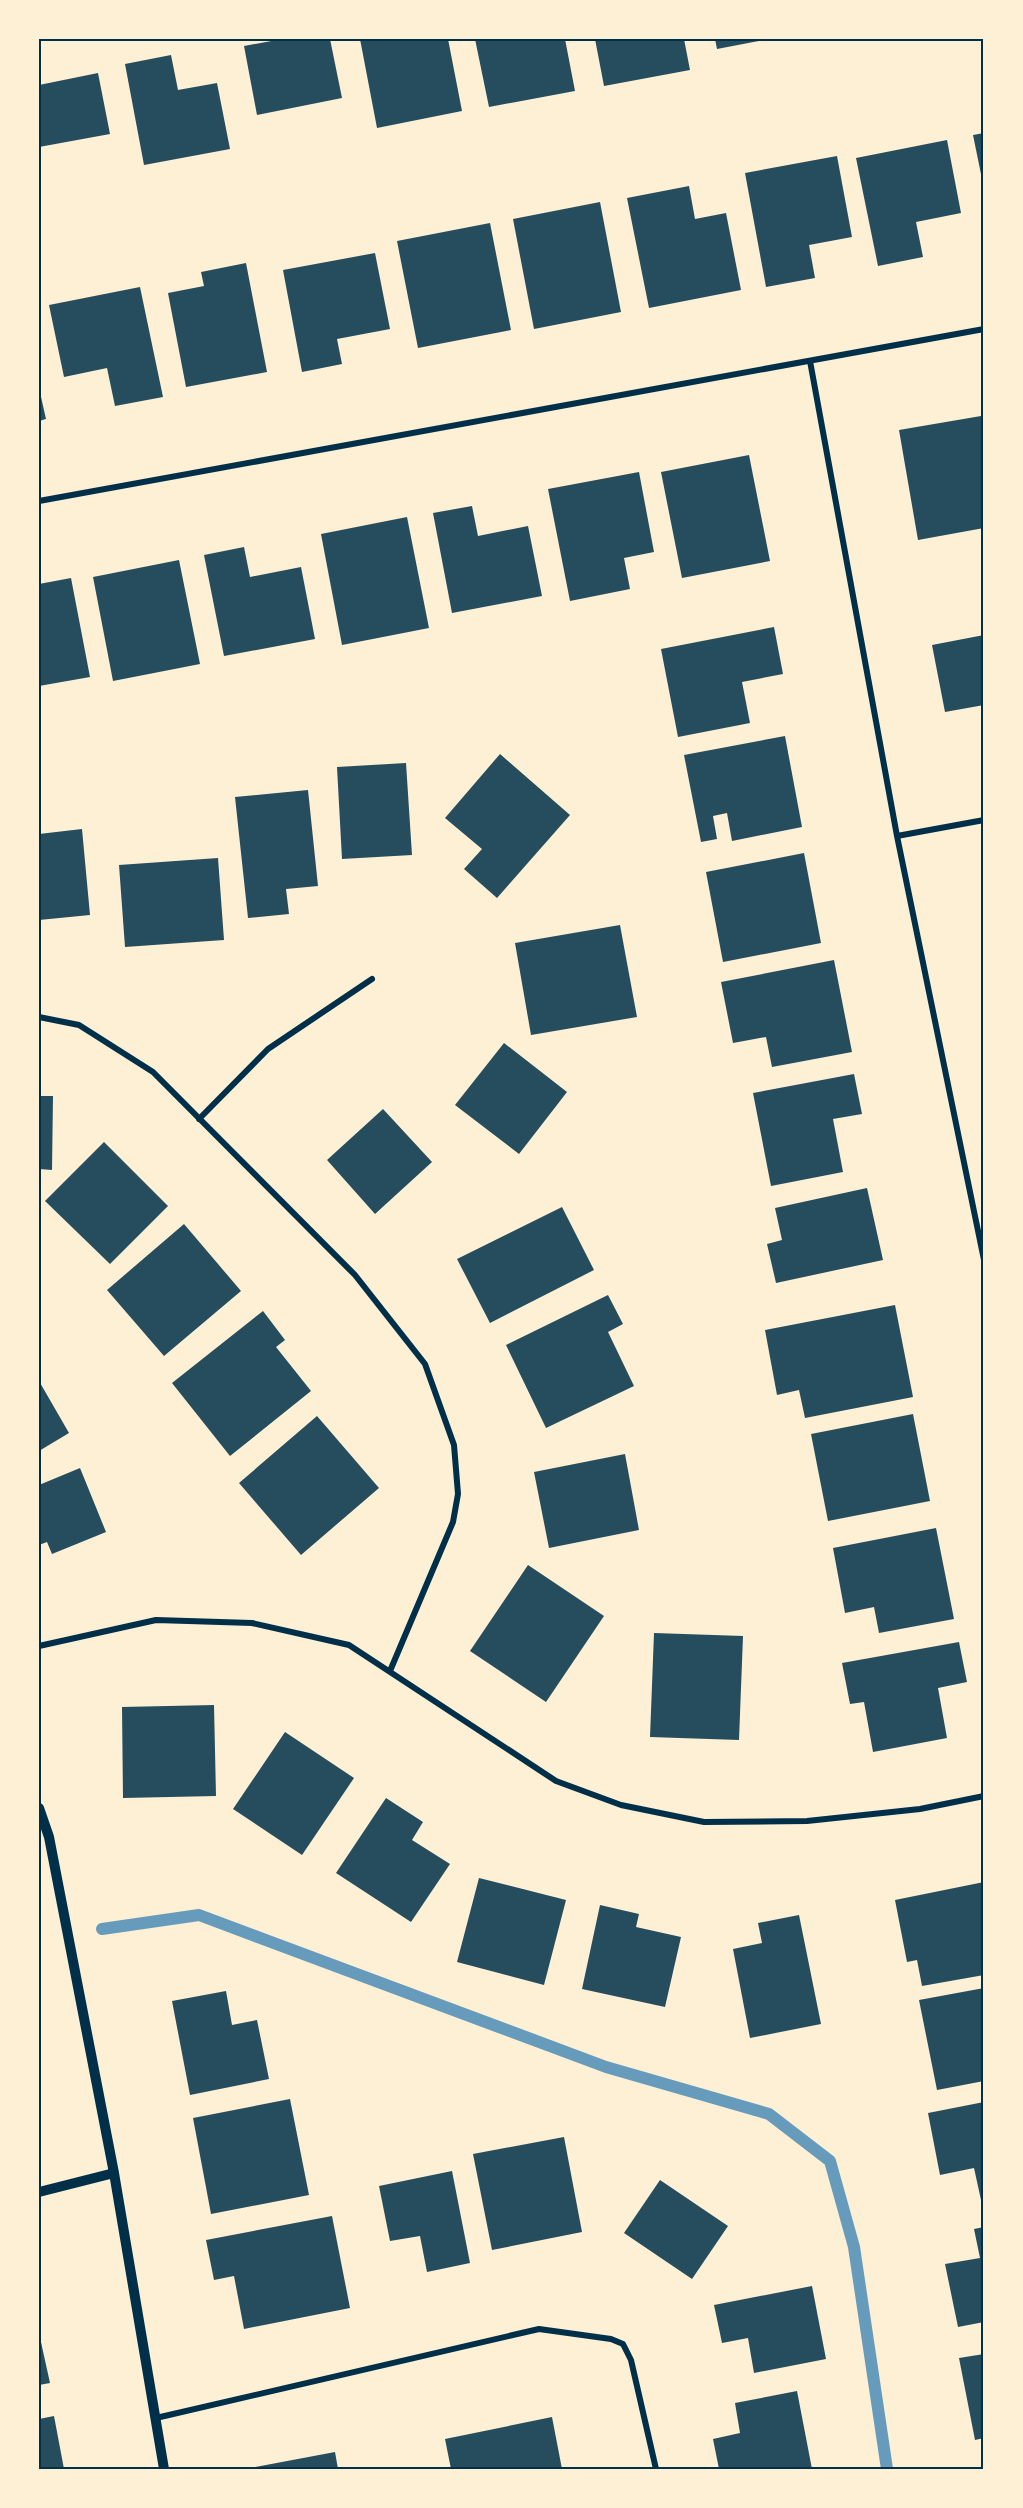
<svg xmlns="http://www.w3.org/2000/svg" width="1023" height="2508" font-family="Lato,sans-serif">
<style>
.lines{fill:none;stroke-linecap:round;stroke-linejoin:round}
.stream{stroke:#669bbc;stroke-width:12}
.building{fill:#264d5e}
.minor{stroke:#003049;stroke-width:6}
.tertiary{stroke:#003049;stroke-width:10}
.neatline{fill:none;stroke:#003049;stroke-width:2}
</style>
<rect width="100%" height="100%" fill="#fdf0d5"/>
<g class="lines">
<path class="stream" d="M102,1929L199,1915L606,2067L769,2114L830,2161L854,2247L887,2469"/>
</g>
<path class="building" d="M282,39H330L342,98L257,115L244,46Z
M360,39H448L462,111L377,128Z
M475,39H565L575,91L489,107Z
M595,39H684L690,70L604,86Z
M715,39H764V40L717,49Z
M171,55L178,90L217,83L230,149L144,165L125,64Z
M98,73L110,134L39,147V85Z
M984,133V184H983L973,135Z
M947,140L961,213L916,222L923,257L878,266L856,158Z
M837,156L852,237L809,245L815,278L766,287L745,173Z
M689,186L695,219L726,213L741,290L649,308L627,198Z
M600,202L621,312L534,329L513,219Z
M490,223L511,330L418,348L397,241Z
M375,253L390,329L337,339L342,364L302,372L283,270Z
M246,263L267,372L186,387L168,293L204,286L201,272Z
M140,287L163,397L115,406L107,368L64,377L49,305Z
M39,388L46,419L39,421Z
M981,416L984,431V528L918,540L899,430Z
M749,455L770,561L682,578L661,472Z
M639,472L654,552L624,558L630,589L570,601L548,489Z
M472,506L478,536L528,526L542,596L452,613L433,513Z
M407,517L429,628L342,645L321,534Z
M244,547L250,577L301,567L315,639L224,656L204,555Z
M179,560L200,664L113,681L93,577Z
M71,578L90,677L39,686V584Z
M774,627L783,674L742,682L750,723L678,737L661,649Z
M984,635V705L945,712L932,645Z
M785,736L802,827L732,841L727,813L713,816L717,839L701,842L684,755Z
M500,754L570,815L497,898L464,869L482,849L445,818Z
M406,763L412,855L342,859L337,767Z
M308,790L318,886L286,889L289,914L248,918L235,797Z
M82,829L90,915L39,920V834Z
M804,853L821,943L723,962L706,872Z
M218,858L224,940L125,947L119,865Z
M620,925L637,1017L531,1035L515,943Z
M834,960L852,1052L772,1067L766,1037L733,1043L721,982Z
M504,1043L567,1092L519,1154L455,1105Z
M854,1074L862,1114L833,1119L843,1172L771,1186L753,1093Z
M39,1096H53L52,1170L39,1169Z
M383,1109L432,1162L375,1214L327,1160Z
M104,1142L168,1206L110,1264L45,1201Z
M867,1188L883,1260L776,1283L767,1244L782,1240L775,1208Z
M562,1207L594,1270L490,1323L457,1259Z
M184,1224L241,1291L164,1356L107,1290Z
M608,1295L623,1324L608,1332L634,1386L546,1428L506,1345Z
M895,1305L913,1397L805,1418L799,1390L777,1395L765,1330Z
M263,1311L285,1340L276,1347L311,1391L230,1456L172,1383Z
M39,1381L69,1433L39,1451Z
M913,1414L930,1501L828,1521L811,1434Z
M317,1416L379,1488L301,1555L239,1483Z
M625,1454L639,1530L549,1548L534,1472Z
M80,1468L106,1532L52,1554L47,1542L39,1545V1485Z
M936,1528L954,1619L879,1633L874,1607L845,1613L833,1548Z
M528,1565L604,1616L546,1702L470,1651Z
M654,1633L743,1636L739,1740L650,1737Z
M959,1642L967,1682L938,1688L947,1738L873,1752L864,1702L850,1704L842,1663Z
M214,1705L216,1796L123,1798L122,1707Z
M285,1732L354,1778L302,1855L233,1809Z
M386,1798L423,1822L412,1840L450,1864L411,1922L336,1873Z
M479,1878L566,1900L544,1985L457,1962Z
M984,1882V1975L922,1986L917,1960L907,1962L895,1900Z
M600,1905L639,1914L636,1927L681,1937L665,2007L582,1989Z
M799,1915L821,2024L750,2038L733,1949L762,1943L758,1923Z
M984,1988V2081L937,2090L919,2000Z
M226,1991L232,2025L257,2020L269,2079L190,2095L172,2001Z
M290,2099L309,2195L211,2214L193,2118Z
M984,2102V2199L981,2200L974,2168L940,2175L928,2113Z
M564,2137L582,2232L492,2250L473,2154Z
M452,2171L470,2263L427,2272L420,2236L390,2241L379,2186Z
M660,2180L728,2226L692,2279L624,2233Z
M332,2216L350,2308L244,2329L234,2276L214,2280L206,2240Z
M984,2227V2322L958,2327L945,2264L980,2258L974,2229Z
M812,2286L826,2359L754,2373L748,2338L722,2343L714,2305Z
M39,2333L50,2383L39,2385Z
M984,2354V2438L975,2440L959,2358Z
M797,2391L812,2469H719L713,2439L740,2433L735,2403Z
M54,2416L64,2469H39V2419Z
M552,2417L562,2469H451L445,2439Z
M335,2452L338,2469H251L250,2468Z"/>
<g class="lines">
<path class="minor" d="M810,361L897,836L984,1260
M39,501L984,329
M897,836L984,820
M39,1017L79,1025L153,1072L355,1275L425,1364L454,1445L458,1494L453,1522L390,1671
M199,1119L268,1049L372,979
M39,1646L156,1620L252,1623L349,1645L556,1781L621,1805L704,1822L807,1821L920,1809L984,1796
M156,2418L539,2329L611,2339L623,2344L631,2360L656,2469"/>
<path class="tertiary" d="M39,1808L49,1837L114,2173L164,2469
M39,2192L114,2173"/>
</g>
<rect width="1023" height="2508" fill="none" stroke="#fdf0d5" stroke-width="81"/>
<rect x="40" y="40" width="942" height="2428" class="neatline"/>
</svg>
